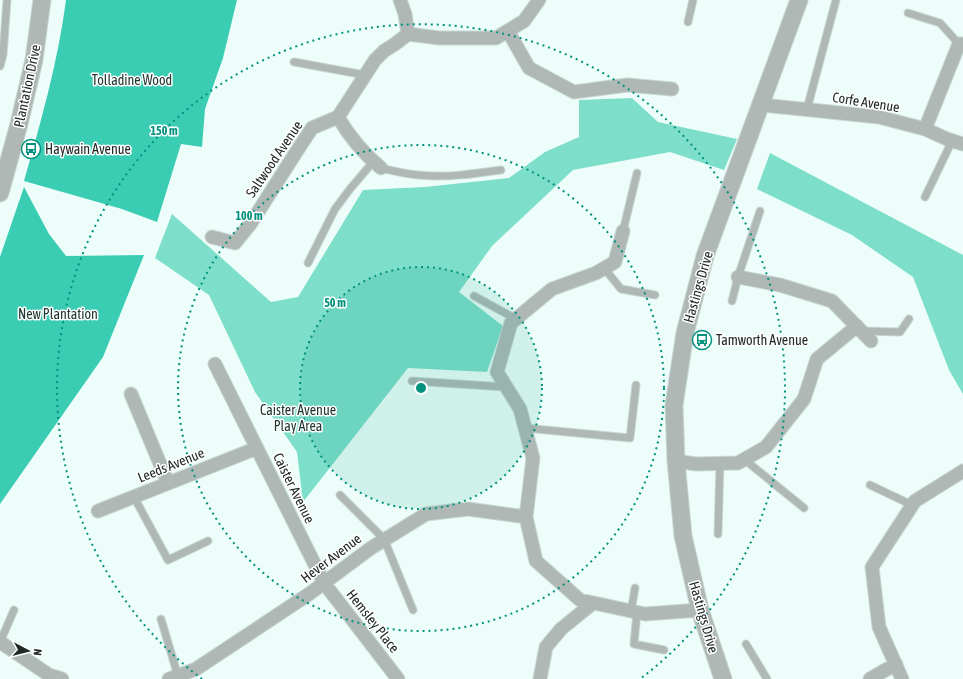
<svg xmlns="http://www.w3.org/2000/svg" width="963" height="679" font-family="'Asap Condensed',sans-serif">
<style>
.green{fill:#7ddec9}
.forest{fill:#3bcdb4}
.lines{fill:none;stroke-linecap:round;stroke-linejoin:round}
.service-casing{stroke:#c8d8d4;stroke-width:9}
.minor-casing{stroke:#c8d8d4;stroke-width:15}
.tertiary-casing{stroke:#c8d8d4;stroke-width:19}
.service{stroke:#afb8b5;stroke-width:7}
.minor{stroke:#afb8b5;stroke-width:13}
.tertiary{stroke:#afb8b5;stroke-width:17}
.ring{fill:none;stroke:#03927e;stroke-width:2;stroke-dasharray:2 4}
.labels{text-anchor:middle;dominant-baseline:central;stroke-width:3;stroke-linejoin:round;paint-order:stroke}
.park-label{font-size:14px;fill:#203732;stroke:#fff}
.street-label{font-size:14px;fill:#212927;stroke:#fff}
.poi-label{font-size:14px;fill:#212927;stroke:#fff;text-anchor:start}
.centre{fill:#03927e;stroke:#fff;stroke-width:2}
.ring-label{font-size:12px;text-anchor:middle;font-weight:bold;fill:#03927e;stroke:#fff;stroke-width:3;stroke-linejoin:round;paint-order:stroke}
</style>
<rect width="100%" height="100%" fill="#edfefa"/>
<path class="green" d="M632,98L658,122L737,139L724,170L670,152L573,170L492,246L459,292L503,326L487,372L408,368L303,502L297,452L255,392L209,295L155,258L172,214L271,302L298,297L363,190L425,187L509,178L545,152L579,137V100Z
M770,153L963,255V394L949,370L913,277L852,235L757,189Z"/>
<path class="forest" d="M66,0H237L223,58L205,109L202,147L181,144L157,222L122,209L24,181C41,121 58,62 66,0Z
M24,187L49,234L66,256L144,255L103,357L0,504V257Z"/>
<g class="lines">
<g class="service-casing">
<path id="service" d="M908,13L940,23L959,44
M688,22L693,0
M294,62L365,75
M0,66L3,55L7,0
M807,109L836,0
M381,168C393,171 405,174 418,175C445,178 473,174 501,170
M925,197L952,141
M623,231L637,173
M308,263L335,209L350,189L373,162
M604,268L621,289L655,295
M474,296L516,319
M732,301L738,277L760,211
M862,331L900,332L909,319
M412,381L506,387
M525,428L630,438L636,385
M745,460L804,508
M870,485L912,505
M340,495L384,539L413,610
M134,497L168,560L208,541
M718,534L720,463
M631,611L635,588
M637,612L634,644L664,650
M161,619L178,676
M0,642L14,610
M746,644L767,679"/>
</g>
<g class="minor-casing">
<path id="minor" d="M400,0L405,14L408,34
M508,31L529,68L574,92L627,85L672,89
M762,105L879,117L925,129L947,139L963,144
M338,117C349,136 364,154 381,168
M925,129L959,44H963
M623,231L615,262L596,273L552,289L511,323L497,372L520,409L533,458L526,517L536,561L580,600L645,614L700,610
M212,237L235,243L251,223L293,157L312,128L338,117L375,60L384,51L395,44L408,34L439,38H496L524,21L539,0
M738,277L780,285L832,301L871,341
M215,364L324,583L398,679
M131,394L168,483
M676,461L696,464L738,463L766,447L804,399L817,359L857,326
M98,511L257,448
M0,642L49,675L62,679
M169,679L196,669L309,594L371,548L426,514L468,509L526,517
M540,679L546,647L561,629L593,603
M870,679L896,664
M902,679L879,627L872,567L915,501L963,471"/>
</g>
<g class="tertiary-casing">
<path id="tertiary" d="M0,193L19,124L34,60L42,0
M723,679L700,610L683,536L676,461L674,405L685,333L705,256L799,0"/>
</g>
<use href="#service" class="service"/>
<use href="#minor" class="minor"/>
<use href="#tertiary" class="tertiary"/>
</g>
<circle cx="421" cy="388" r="121" fill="#03927e" fill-opacity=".12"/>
<g class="ring">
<circle cx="421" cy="388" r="121"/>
<circle cx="421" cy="388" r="243"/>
<path d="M202 679A364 364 0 1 1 640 679"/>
</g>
<defs>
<g id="bus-ring" transform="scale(1)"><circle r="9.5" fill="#fff" stroke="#03927e" stroke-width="1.5"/><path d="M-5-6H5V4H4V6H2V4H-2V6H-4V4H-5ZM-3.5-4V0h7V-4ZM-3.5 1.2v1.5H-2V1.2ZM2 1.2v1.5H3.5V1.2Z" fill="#03927e"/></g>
</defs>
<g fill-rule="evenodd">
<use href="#bus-ring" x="31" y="149"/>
<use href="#bus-ring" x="702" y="340"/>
</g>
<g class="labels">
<g class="park-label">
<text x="132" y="80">Tolladine Wood</text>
<text x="58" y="314">New Plantation</text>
<text x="298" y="410">Caister Avenue<tspan x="298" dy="16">Play Area</tspan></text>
</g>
<g class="street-label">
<text transform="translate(27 86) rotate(-78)">Plantation Drive</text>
<text transform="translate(866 102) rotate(9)">Corfe Avenue</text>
<text transform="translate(274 159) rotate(-56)">Saltwood Avenue</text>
<text transform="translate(698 287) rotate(-74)">Hastings Drive</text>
<text transform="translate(171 465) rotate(-22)">Leeds Avenue</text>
<text transform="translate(294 488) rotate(64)">Caister Avenue</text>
<text transform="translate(331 558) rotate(-37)">Hever Avenue</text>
<text transform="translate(704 617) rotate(74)">Hastings Drive</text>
<text transform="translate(373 621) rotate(52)">Hemsley Place</text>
</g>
<g class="poi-label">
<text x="45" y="149">Haywain Avenue</text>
<text x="716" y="340">Tamworth Avenue</text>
</g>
</g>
<circle cx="421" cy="388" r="6" class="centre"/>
<g class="ring-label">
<text x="164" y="135">150 m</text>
<text x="249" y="220">100 m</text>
<text x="335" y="307">50 m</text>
</g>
<g transform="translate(28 651) rotate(97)" stroke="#ffffff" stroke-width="3" paint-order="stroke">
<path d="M0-3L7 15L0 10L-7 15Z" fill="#212927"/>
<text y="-6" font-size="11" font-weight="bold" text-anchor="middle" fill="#212927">N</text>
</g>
</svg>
